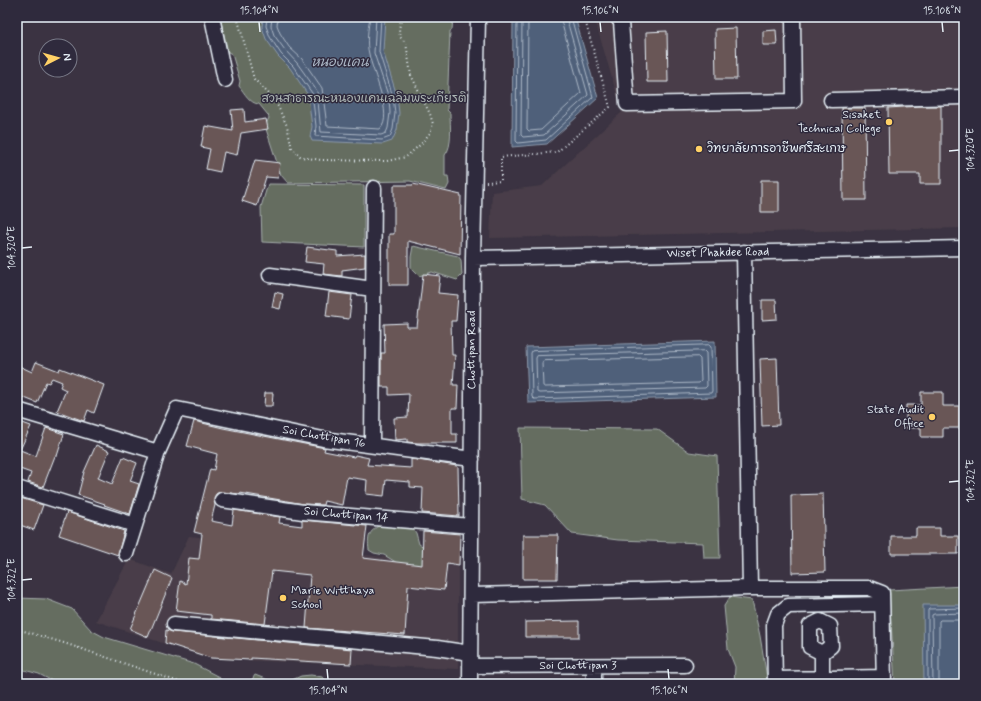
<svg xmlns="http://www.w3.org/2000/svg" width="981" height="701" font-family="Mynerve,'Playpen Sans Thai',sans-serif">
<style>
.built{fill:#493e48}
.green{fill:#656d60;stroke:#a6afac}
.water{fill:#4f607a;stroke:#8c9aac}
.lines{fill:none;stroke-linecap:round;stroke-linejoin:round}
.shore{stroke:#abb7c6;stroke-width:1}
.building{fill:#695657;stroke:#e8f1f8}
.minor-casing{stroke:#e8f1f8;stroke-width:17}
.path{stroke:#e8f1f8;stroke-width:2;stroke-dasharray:1 3;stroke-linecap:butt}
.minor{stroke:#2f2a3d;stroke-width:14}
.ticks{fill:none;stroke:#e8f1f8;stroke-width:1.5}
.poi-dot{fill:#ffd166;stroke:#2f2a3d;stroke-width:1.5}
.labels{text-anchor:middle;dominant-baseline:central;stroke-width:3;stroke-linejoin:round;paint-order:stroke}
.park-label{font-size:12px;fill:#adb6b4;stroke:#2f2a3d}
.poi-label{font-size:12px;fill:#e8f1f8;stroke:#2f2a3d;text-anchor:end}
.street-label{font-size:12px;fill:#e8f1f8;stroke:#2f2a3d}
.water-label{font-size:13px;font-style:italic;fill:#abb7c6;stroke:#2f2a3d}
.neatline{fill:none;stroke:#e8f1f8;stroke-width:1.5}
.ticks-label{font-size:10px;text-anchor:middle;fill:#e8f1f8}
</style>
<rect width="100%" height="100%" fill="#3b3342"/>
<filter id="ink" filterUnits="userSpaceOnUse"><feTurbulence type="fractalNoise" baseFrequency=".025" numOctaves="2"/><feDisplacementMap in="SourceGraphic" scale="8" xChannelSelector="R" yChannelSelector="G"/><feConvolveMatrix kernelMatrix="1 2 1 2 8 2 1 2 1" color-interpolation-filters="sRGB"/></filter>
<g filter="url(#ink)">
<path class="built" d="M594,17H964V228L490,238L492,192L542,186L622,112Z
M189,536L458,565V669L211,659L96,621L129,559L171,574Z"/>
<path class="green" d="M220,17H453L452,30L450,31L447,110L450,113C450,125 453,146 445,155V176H448L449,184L446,190L410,181L288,183L281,175L265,126L269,118L268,115L259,104C250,104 244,92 239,86L240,81L232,54L228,52Z
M268,184L364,185V247L262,242L261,207Z
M413,246L458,256L461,260L462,275L457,280L432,272L419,276L411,268V257Z
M520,428L657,429L689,452L717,456L720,558H704L703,543L618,540L572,534L545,505L522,499Z
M383,523L412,527L416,533L419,544L432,552L428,566L404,567L384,555L374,553L369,550C367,534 370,531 383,523Z
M964,586V684H895L889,590Z
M730,597L752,600L760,636L768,684H734L735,667L728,649L724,606Z
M17,598L46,599L72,609L91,630L104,637L194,664L219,677L223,684H58L39,674L17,668Z
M255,675L273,682L283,684H249Z
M311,675L322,677L331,684H283L301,676Z"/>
<path class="water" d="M263,17H385L383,51L397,96L399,113L397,130L392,141L383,144L312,141L310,136L312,127L308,95L290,68L278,56L266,39L262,27Z
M513,17H575L598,98L547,144L512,147Z
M715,341L716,397L528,403L526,347Z
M923,605H964V684H924Z"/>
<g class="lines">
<path class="shore" d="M267,17L266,26L270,37L281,54L293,66L312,93L316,126L315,136L382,140L390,137L393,129L395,113L393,97L379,52L381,17
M272,17L271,26L274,35L285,50L297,63L317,91L321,132L381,135L386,133L388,128L390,113L389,98L374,53L376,17
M278,17L277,25L280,33L289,47L302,59L322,88L327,126L380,129C394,116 372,71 369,54C366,43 368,28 370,17
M517,17L516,141L518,143L546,140L593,97L571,17
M522,17L521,135L523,137L544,135L588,95L566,17
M528,17L527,129L529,131L541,130L581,93L560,17
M709,345L711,347L712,391L711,393L534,399L532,397L531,353L532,351Z
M704,351L706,353L707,386L705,388L539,393L537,392L536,358L537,356Z
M698,357L700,359L701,381L699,383L545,387L543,386L542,363L543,361Z
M928,684V610L929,609L964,608
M933,684L932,615L934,614L964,613
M939,684V621L940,620H964"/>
</g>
<path class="building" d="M736,28L737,79H716L715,29Z
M776,30L777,45H763V31Z
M667,31L668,82H647L646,32Z
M920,106H941V184H920V174H889L888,108Z
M842,108H865L866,200H843Z
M244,109L245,122L266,119L268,129L241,133L237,155L224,152L220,172L206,169L210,149L201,147L205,126L233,131L231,110Z
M255,160L280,163L278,178L266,177L257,206L242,201Z
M761,180H779V212H761Z
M413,184L461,195L460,254L408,241V285H389V234H394V185H413Z
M307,247L337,251V256L365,254V267L342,270V276L323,274L324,264L305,262Z
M423,274L440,276L438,293L458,295L456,321H451L452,355H455L453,385H458L457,408H452V434H457V443H417L407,442V439L395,440L394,418L408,417L409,394L389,395V387H381V353H385L384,324L407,323V327H417Z
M275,292L283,294L280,309L272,307Z
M329,292L352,295L349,319L326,316Z
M762,300H776L777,319L762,320Z
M777,358L779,425L762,426L760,359Z
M36,362L59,371L60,368L104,385L94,413L88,410L84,421L57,411L66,390L60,387L62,382L52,378L49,383L46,382L37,403L17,395V365L32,372Z
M921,392H943V406H959V428H943V437H921V428H906V405H921Z
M265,393H273L272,406H264Z
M17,421L31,426L20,450L36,456L46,428L64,434L57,456H55L43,487L28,482L31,473L17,468Z
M194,421L223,428L325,448L324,451L354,457L355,455L369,458L367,465L411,468V459L457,466L458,467L459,516L422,513L423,488L410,487V482L386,480L384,496L366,494L367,480L347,477L342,505L324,501L323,505L304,504L240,493V494L219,492L216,494L214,498L215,505L211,521L232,525L234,510L280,517L279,523L302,526V520L367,526L363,558L422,565L423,531L460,534L459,565L447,563L444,590L408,586L405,635L306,628L310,575L272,571L265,624L211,619V615L176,611L180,581L186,584L189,558L199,559L202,534L194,532L210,469L214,470L217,454L187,446Z
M96,445L109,451L98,478L112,484L123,457L137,463L130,481L139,484L130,514L104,505L105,504L78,495L84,472Z
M823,494L825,572L792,573L791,495Z
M17,497L43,505L34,530L17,524Z
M67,512L124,531L118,555L59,535Z
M916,528H940V536H958V554H891V536H916Z
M523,535H558L557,579H523Z
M155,570L172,578L148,637L130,629Z
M579,621V637H525V622Z
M166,630L173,632L352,649L351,664L251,658V660L211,658L165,643Z"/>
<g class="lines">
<g class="minor-casing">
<path id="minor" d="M212,17L225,80
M617,17L621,22L627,104L794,101L793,17
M831,100L964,97
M744,252L750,588H869L882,593L884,684
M473,258L964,248
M270,275L373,289
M17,410L158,452
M372,445L374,188
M17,488L135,525
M222,500L303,512L471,526
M126,554L158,452L177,409L323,439L472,459
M471,595L750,588
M820,621L830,626L831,646L822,653L810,647V626Z
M174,624L437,648L470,653
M822,653V684
M470,666L685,665
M594,666V684
M775,679L884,677
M470,684L473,258L478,17
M775,684L774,625L778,614L788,606L882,604"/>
</g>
<path class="path" d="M238,17V20L254,79L275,100L287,126L292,148L301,157L321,160L387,161L406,157L421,144L430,133L433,124L430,114L411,75L406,43L400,37L399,29L401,20L404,17
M486,182L501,181V157L557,152L610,107L584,17
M17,629L64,643L185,684"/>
<use href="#minor" class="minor"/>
</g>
</g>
<path class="ticks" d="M259,22L260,32M600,22L601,32M942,22L943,32M949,151L959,150M22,248L32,247M949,482L959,481M22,580L32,579M327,669L328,679M668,669L669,679"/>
<g class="poi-dot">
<circle cx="889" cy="122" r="4"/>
<circle cx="699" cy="149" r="4"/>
<circle cx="932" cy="417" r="4"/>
<circle cx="283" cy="598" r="4"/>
</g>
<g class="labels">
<g class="park-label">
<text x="364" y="99">สวนสาธารณะหนองแคนเฉลิมพระเกียรติ</text>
</g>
<g class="poi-label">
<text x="881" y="115">Sisaket<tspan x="881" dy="14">Technical College</tspan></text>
<text x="707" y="149" text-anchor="start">วิทยาลัยการอาชีพศรีสะเกษ</text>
<text x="924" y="410">State Audit<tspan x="924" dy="14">Office</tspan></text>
<text x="291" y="591" text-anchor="start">Marie Witthaya<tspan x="291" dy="14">School</tspan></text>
</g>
<g class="street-label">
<text transform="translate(718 253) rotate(-1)">Wiset Phakdee Road</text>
<text transform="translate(472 350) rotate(-90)">Chottipan Road</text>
<text transform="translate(324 437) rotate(10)">Soi Chottipan 16</text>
<text transform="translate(346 515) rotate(5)">Soi Chottipan 14</text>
<text x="578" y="666">Soi Chottipan 3</text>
</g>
<g class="water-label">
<text x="340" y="62">หนองแคน</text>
</g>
</g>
<rect width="981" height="701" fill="none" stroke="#2f2a3d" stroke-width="44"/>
<g transform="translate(58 58) rotate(84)"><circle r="19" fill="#2f2a3d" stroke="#797a88"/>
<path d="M0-3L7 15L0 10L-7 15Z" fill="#ffd166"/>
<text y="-6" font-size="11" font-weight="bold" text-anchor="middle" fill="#e8f1f8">N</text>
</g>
<rect x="22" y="22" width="937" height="657" class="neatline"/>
<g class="ticks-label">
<text x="259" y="14">15.104°N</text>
<text x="600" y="14">15.106°N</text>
<text x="942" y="14">15.108°N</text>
<text transform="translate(970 150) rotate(-90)" y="4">104.320°E</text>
<text transform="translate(11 248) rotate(-90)" y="4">104.320°E</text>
<text transform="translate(970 481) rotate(-90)" y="4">104.322°E</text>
<text transform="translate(11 580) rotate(-90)" y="4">104.322°E</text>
<text x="328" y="694">15.104°N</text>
<text x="669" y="694">15.106°N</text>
</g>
</svg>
